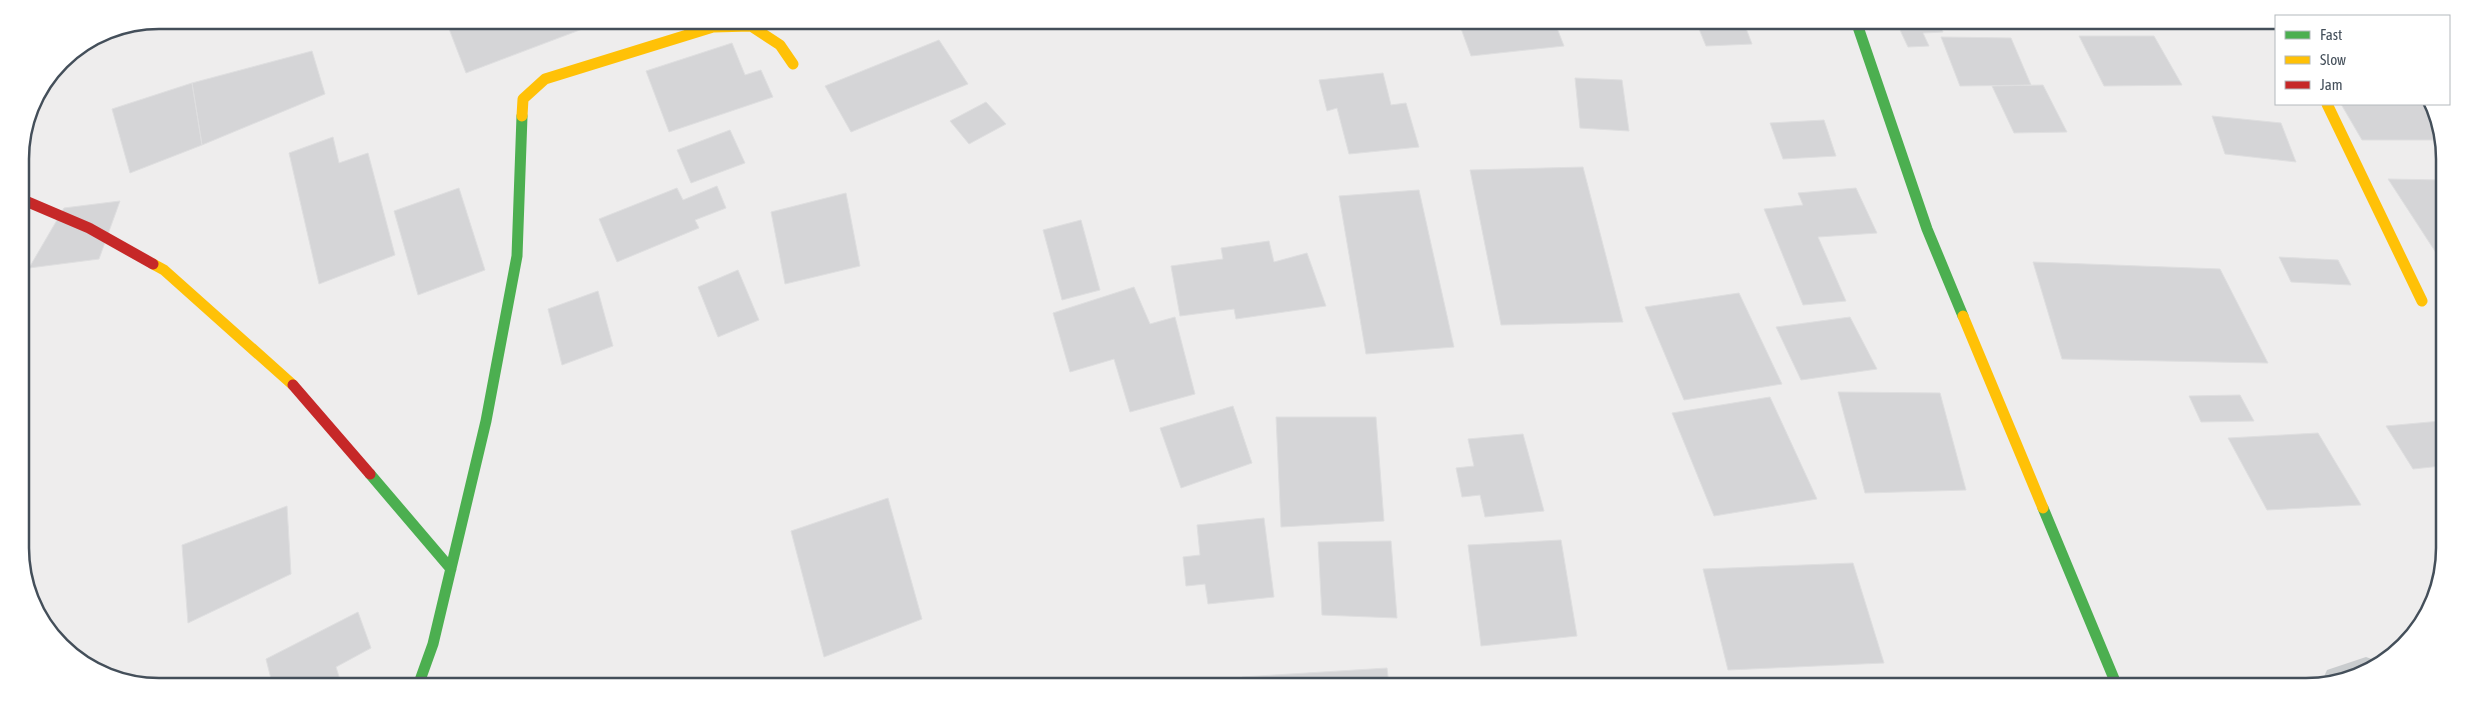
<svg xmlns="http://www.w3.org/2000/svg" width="2465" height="707" font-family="'Asap Condensed',sans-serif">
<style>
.building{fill:#d5d5d7;stroke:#dfdfe0}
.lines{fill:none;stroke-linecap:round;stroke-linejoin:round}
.street{fill:#c9ccce;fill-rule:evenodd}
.fast{stroke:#4caf50;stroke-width:11}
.slow{stroke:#ffc107;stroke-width:11}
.jam{stroke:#c62828;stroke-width:11}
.rim{fill:none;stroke:#444f5a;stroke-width:2.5}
</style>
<rect width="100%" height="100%" fill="#eeeded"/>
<path class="building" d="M446,21H582L585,28L466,73Z
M1459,23H1555L1564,46L1471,56Z
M1744,23L1752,44L1706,46L1697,24Z
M1867,24H1940L1943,32L1923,33L1929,46L1908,47L1900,30H1869Z
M2079,36H2154L2182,85L2104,86Z
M1941,37L2011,38L2031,85L1960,86Z
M939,40L968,84L851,132L825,86Z
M732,43L745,75L761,70L773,97L669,132L646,71Z
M312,51L325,94L202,145L192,83Z
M1383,73L1391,105L1406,103L1419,147L1349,154L1337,108L1327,111L1319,80Z
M1575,78L1622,80L1629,131L1580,128Z
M192,83L202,145L130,173L112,109Z
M2043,85L2067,132L2014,133L1992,86Z
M986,102L1006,124L969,144L950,121Z
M2341,104H2429L2442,132V140H2362Z
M2212,116L2281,123L2296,162L2225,154Z
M1824,120L1836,156L1783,159L1770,123Z
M730,130L745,163L691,183L677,150Z
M333,137L339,163L368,153L395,255L319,284L289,153Z
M1583,167L1623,322L1501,325L1470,170Z
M2388,179L2442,180V262Z
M717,186L726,208L695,220L699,228L617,262L599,219L677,188L683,200Z
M459,188L485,270L418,295L394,211Z
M1856,188L1877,233L1818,237L1846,301L1803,305L1764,209L1803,205L1798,193Z
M1419,190L1454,347L1366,354L1339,196Z
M846,193L860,266L785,284L771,212Z
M120,201L99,259L29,268L64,208Z
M1081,220L1100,290L1062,300L1043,230Z
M1269,241L1274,262L1307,253L1326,306L1236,319L1234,309L1180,316L1171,266L1223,259L1221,248Z
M2279,257L2338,260L2351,285L2291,282Z
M2033,262L2220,269L2268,363L2062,359Z
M738,270L759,320L718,337L698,287Z
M1134,287L1150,324L1175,317L1195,394L1130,412L1114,359L1070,372L1053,313Z
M598,291L613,346L562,365L548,309Z
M1739,293L1782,384L1684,400L1645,307Z
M1850,317L1877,369L1801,380L1776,327Z
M1838,392L1940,393L1966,490L1865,493Z
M2240,395L2254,421L2201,422L2189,396Z
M1770,397L1817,499L1714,516L1672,413Z
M1233,406L1252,463L1181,488L1160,428Z
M1276,417H1376L1384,521L1281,527Z
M2441,421V466L2413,469L2386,426Z
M2318,433L2361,505L2267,510L2228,438Z
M1523,434L1544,511L1485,517L1480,495L1462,497L1456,468L1474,466L1468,439Z
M888,498L922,619L824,657L791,531Z
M287,506L291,574L188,623L182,545Z
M1264,518L1274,597L1208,604L1205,584L1186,586L1183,557L1200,555L1197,525Z
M1561,540L1577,636L1481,646L1468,545Z
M1391,541L1397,618L1322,615L1318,542Z
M1853,563L1884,663L1728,670L1703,569Z
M358,612L371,648L336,667L341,683H272L266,659Z
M1387,668L1389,685H1243L1242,677Z"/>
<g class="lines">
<path class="street" d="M2366,657L2377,661L2379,664L2359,677L2324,685L2322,681L2327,670Z"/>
<path class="fast" d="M1857,24L1927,229L1963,316
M370,474L451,569
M2043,508L2117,686
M419,683L433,644L486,421L517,256L522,116"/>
<path class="slow" d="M2327,104L2422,301
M522,116L523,99L545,79L713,27L751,26L780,45L793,64
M153,264L164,270L293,385
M1963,316L2043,508"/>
<path class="jam" d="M21,199L89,228L153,264
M293,385L370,474"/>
</g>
<path d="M0 0H2465V707H0ZM159 29H2306A130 130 0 0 1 2436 159V548A130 130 0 0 1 2306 678H159A130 130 0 0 1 29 548V159A130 130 0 0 1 159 29Z" fill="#fff" fill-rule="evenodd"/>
<path class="rim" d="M159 29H2306A130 130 0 0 1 2436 159V548A130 130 0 0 1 2306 678H159A130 130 0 0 1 29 548V159A130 130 0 0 1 159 29Z"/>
<rect x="2275" y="15" width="175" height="90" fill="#ffffff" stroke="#b4b9bd"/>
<rect x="2285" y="31" width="25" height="8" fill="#4caf50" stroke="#b4b9bd"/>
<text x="2320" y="40" font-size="15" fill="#444f5a">Fast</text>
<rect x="2285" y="56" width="25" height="8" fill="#ffc107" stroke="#b4b9bd"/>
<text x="2320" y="65" font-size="15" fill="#444f5a">Slow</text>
<rect x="2285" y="81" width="25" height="8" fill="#c62828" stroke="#b4b9bd"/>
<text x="2320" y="90" font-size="15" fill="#444f5a">Jam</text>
</svg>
